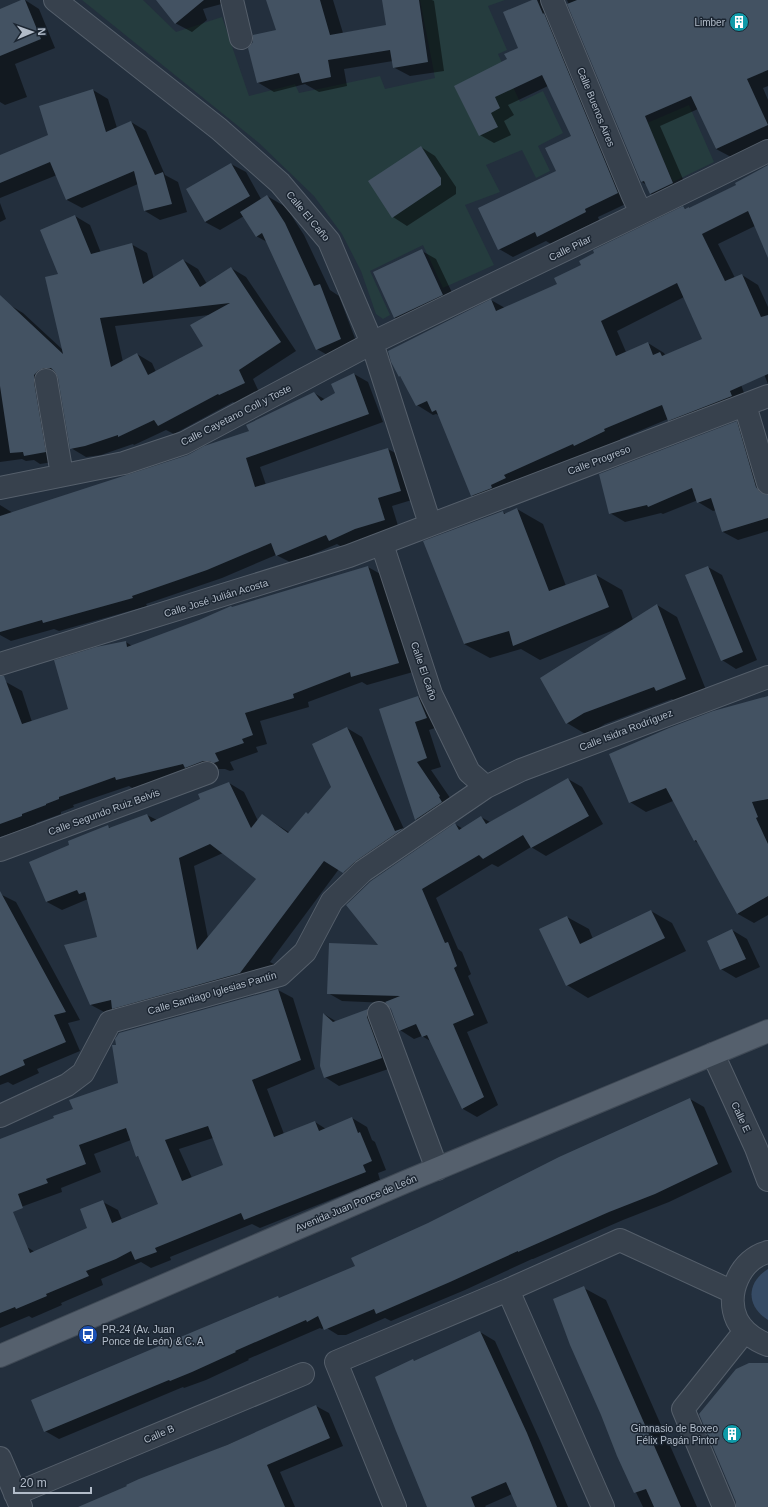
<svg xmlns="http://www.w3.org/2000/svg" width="768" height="1507" font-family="Arial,sans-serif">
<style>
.green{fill:#253c3e}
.water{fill:#364b65}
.shadow{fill:#0007;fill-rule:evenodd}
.building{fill:#435262;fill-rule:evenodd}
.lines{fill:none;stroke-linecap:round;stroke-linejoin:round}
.minor-casing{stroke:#555f6b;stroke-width:24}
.major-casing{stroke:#404a56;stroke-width:24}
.minor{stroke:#37414d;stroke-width:22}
.major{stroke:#55606d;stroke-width:22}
.labels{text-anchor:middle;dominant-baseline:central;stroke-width:3;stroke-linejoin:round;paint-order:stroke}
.poi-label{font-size:10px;fill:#b2bcc9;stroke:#1c2632;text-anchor:end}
.street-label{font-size:10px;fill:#b2bcc9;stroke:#1c2632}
</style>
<rect width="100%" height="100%" fill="#232f3d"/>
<path class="green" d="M82,0H143L176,32L222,17L249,96L295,84L299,93L380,76L385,89L435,78L420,0H505L488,6L507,50L498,54L520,102L543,91L563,133L538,146L550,171L536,178L522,150L486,165L500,192L465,205L494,265L443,288L423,245L370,271L390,315L383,319L376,314L361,271L342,234L314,196L259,143Z
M689,105L714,162L673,182L647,123Z"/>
<path class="water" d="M768,1269V1320C746,1306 746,1283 768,1269Z"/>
<path class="shadow" d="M25,0L39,9L55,48L15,64L27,97L5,105L0,102V10Z
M157,0H229V2L203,9L207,20L192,32L175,23Z
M267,0H333L343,33L387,26L383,0H432L434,1L444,71L410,76L393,67V61L344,69L347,86L319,92L305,84L274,92L257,82L277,31Z
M534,0H545L632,201L598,217L599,220L551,244L546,241L513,257L499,249L557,172L572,136L548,86L508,105L514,115L504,121L511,135L494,143L480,135L508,60L519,48Z
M567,0H768V86L763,88L768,100V142L733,158L716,149L698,109L660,126L689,193L667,203L651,194L647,185L642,182Z
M93,90L108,99L117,128L131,122L146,131L165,175L178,182L187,212L160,220L145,211L138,184L82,208L67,200L57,175L0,198V156L49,135Z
M421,147L435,156L456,187V194L407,226L393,217Z
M231,164L246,172L261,199L267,196L286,207L304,235L330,290L339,296L359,349L336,360L317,349L269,243L256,236L244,216L220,230L205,222Z
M768,166V249L755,226L718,244L735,278L742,275L758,285L768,307V384L752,344L729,353L749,406L686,430L668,419L620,439L621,441L489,505L472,495L439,415L436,414L433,415L417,405L401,377L399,376L491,300L505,308L558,285L582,266L683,207L686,209H690L737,185ZM684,297L703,340L665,355L664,353L648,343L626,352L617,331Z
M0,203L6,219L0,222Z
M75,216L90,225L101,253L131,244L147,253L154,279L183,260L198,269L207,284L231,268L246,277L296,351L253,379L259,392L235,403L233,402L174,434L166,430L134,445L133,444L101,455L86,457L71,448L59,376L53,379L60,461L40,464L34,460L26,461L22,459L0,462V304H8L23,313L63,350L60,275ZM209,315L204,346L156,372L152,363L137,354L123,362L115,326Z
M422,251L436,259L457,303L410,326L395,318L375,273Z
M354,374L368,382L383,422L260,467L266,485L388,449L403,457L415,499L392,506L399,529L345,549L337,544L292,563L276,555L222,578L146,604L147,606L59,631L54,629L11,641L0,635V505L13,513L188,456L250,431L314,393L326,400L337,394Z
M737,422L751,431L768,487V531L738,540L723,532L716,510L713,511L698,502V500L663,514L661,513L625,522L610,513Z
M517,509L543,524L566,586L596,575L622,590L633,620L657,605L677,617L706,690L677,702L672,699L605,724L587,735L567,723L621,627L540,660L521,649L490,658L464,644L503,512L506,514Z
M368,567L384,576L413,672L367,685L362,682L308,702L309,707L260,721L267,744L256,747L258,752L230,762L234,770L230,771L225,769H219L201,776L195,773L132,788L129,786L73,805L74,807L61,812V814L36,823L37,825L0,837V685L6,682L22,691L32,722L69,710L126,642L132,646L233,608Z
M708,567L722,575L757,660L736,669L722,660Z
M418,697L433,706L441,726L429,730L441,767L431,770L455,805L431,828L416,819L381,710Z
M768,697V915L754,923L738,914L698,843L695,841L673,801L646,812L630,802Z
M347,728L362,737L404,829L418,837L358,881L339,869L270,962L283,969L106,1013L91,1005L98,938L88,899L62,910L47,902L31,863L71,846L108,827L111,828L147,815L157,820L201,800L229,783L244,792L258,821L262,815L290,833L309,815L332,787ZM223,853L257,879L208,938L194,866Z
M568,779L582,787L603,824L546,856L531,847L498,867L492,864L436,898L458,949L462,952L471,974L468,976L488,1023L467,1032L498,1105L477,1117L463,1109L432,1042L422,1036L414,1039L400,1030L392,1008L387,1003L342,1001L328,993L380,946L455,824L463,829L481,817L490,822Z
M0,894L16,902L80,1020L68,1023L80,1051L37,1069L39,1073L13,1085L8,1082L0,1085Z
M651,911L672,923L686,951L588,998L567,985V917L589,929L593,939Z
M732,930L747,939L760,967L736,978L721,969Z
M278,990L293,998L315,1069L267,1089L284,1134L315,1122L326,1129L352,1118L367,1127L372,1140L375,1142L386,1170L378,1173L380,1180L260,1228L252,1224L170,1257L171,1260L151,1268L141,1262L101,1279L103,1285L61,1303L62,1305L32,1318L29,1316L0,1328V1258L27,1247L35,1252L89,1229L103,1202L118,1210L122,1220L160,1205L140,1158L137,1156L131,1140L94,1154L101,1172L61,1188L62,1192L21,1207L0,1211V1140L55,1119L74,1109ZM213,1138L224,1166L192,1178L179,1149Z
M367,1010L382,1018L397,1066L339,1086L325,1077L324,1014L337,1022Z
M690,1099L704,1107L732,1172L669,1202L623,1220L533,1259H532L465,1290L391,1321L385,1318L346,1335H338L325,1327L322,1329L320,1328L248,1359L249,1360L206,1380L184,1388L183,1387L59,1439L45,1431L278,1297L280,1299L356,1267L428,1224Z
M584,1288L606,1300L697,1507H643L617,1453Z
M480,1332L495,1341L541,1443L568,1507H518L512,1494L485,1506L486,1507H429L413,1360L415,1362Z
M316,1406L329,1413L343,1446L280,1472L295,1507H80L227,1445Z"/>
<path class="building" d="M21,0H25L41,39L0,56V9Z
M156,0H204L175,24Z
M266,0H320L330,35L386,25L382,0H419L428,62L393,68L390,50L328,60L331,77L302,83L299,73L257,83L248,48L253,42V35L276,30Z
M532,0H537L543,14L544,13L618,193L585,209L586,212L537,237L535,232L498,250L478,208L556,171L545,148L571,136L542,75L495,97L500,108L491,113L498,127L479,136L454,86L507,59L504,54L518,48L503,12Z
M577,0H768V70L747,79L768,125L716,149L691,96L645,116L673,183L650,194L644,181L641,182L567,4Z
M93,89L106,132L131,121L155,175L163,172L172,204L144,211L134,171L66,200L50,162L0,183V155L48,135L39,106Z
M421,146L441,178V185L392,218L368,181Z
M231,163L250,196L205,222L186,189Z
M768,165V258L748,211L702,234L725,281L742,274L761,317L768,315V374L730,391L732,396L668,421L662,405L652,409L604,429L605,431L574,446L573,444L504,475L506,478L491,485L492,488L471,496L436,410L432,412L427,401L416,406L400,376L399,377L391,362L388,351L491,299L496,311L557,284L554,278L581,265L579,261L594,253L593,250L683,206L685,209L689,207V208L736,185L735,183ZM677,283L702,339L662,356L660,352L653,355L648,342L616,356L601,321Z
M267,195L285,223L314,286L320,284L341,339L316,350L262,233L256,237L240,212Z
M75,215L91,254L132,243L143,284L183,259L200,287L231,267L281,342L239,370L245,383L219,395L218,394L158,426L154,420L118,437V435L85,446L70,449L58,378L55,372L51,368H44L38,371L34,375V382L46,452L24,456L23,452L10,453L0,386V295L63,354L45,277L58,274L40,230ZM230,303L190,325L203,346L148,375L137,353L111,367L100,318Z
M422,249L443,295L394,318L373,272Z
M354,373L369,414L246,458L255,487L388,448L401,491L378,498L385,520L355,529L329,541L326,535L276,556L271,543L207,570L132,596L133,598L43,623L42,620L0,632V516L188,455L204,446L249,431L246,425L314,392L321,401L335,393L331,384Z
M737,421L756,487L760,492L768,495V518L722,532L711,498L697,503L692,488L648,507L647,505L609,514L599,474Z
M517,508L549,591L596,574L609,607L513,646L509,631L464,644L423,541L503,511L504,514Z
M368,566L399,663L351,677L350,672L293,694L294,698L245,713L253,735L242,739L244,743L215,753L219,761L214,763L209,761H203L185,768L183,764L116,780L115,777L59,797V799L46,804V805L22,814V816L0,824V676H4L22,724L68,709L54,660L96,647L126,641L127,647L199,620L231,606L232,607Z
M708,566L743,652L721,661L685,575Z
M657,604L686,679L656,691L654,687L584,713L566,724L540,678Z
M418,696L427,718L415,722L427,758L417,762L440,796L439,797L442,802L415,820L379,709Z
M768,696V799L752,802L758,817L756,818L768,844V896L737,914L696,840L694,841L666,788L629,803L609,754L669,728L713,711Z
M347,727L395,831L404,828L356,861L343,873L324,861L240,973L112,1009L111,1000L90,1005L64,945L97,937L85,892L79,894L77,890L46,902L29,862L69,845L68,841L108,825L109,828L147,814L151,822L200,799L198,794L229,782L251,828L262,814L288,833L306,812L308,814L331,787L312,744ZM210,844L256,879L197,950L179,858Z
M568,778L589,816L531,848L523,835L483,859L479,855L422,889L445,943L448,942L457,966L454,968L474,1015L453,1024L484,1097L462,1109L427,1035L422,1037L416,1024L399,1031L391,1009L385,1002L400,996L327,994L329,943L378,945L346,905L371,881L455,823L459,830L481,816L486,824Z
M0,891L66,1012L54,1015L66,1042L23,1060L25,1065L0,1076Z
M651,910L665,938L566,986L539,929L567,916L580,944Z
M732,929L746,959L720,970L707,941Z
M278,989L301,1060L252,1080L274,1137L315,1121L319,1131L352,1117L358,1133L360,1132L372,1161L363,1165L366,1172L244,1220L241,1213L155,1248L157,1252L135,1260L131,1251L116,1259L86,1271L89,1276L46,1294L47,1296L16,1309L15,1307L0,1313V1139L54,1118L53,1116L73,1109L69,1100L118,1083L112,1045H116L115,1039L119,1033ZM208,1126L223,1165L182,1181L165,1140ZM126,1128L136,1157L138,1156L158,1204L112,1223L103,1200L80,1209L87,1228L30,1253L13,1212L23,1208L18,1194L48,1183L46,1179L86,1164L79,1145Z
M368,1009L367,1017L382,1058L324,1078L320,1066L323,1013L333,1022Z
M690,1098L718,1164L655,1194L609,1212L518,1252V1251L450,1282L376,1314L374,1309L324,1330L318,1316L307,1322L306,1320L235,1351L236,1352L192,1372L170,1381L169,1380L44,1432L31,1400L278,1296L279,1298L355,1266L351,1258L428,1223L559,1157Z
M584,1286L663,1466L681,1507H654L646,1489L634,1493L617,1456L601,1415L570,1345L553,1299Z
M480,1331L527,1433L557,1507H517L506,1482L471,1497L475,1507H427L396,1431L375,1377L413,1359L414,1361Z
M749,1363H768V1507H736V1502L699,1414L736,1369Z
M316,1405L330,1438L267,1465L285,1507H78L127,1486L126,1485L139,1479L227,1445Z"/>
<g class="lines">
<g class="minor-casing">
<path id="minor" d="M55,0L219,129L280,183L329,241L372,343L430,524
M232,0L241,38
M552,0L633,196L641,213
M46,380L62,475
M745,405L768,483
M0,488L124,463L184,443L372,343L641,213L768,151
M382,544L431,694L469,772L486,787
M0,664L349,556L768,396
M0,850L207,773
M379,1013L437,1169
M713,1054L756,1148L768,1180
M0,1116L67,1085L83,1073L110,1022L280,975L305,952L332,901L363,871L486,787L521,770L768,677
M768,1252C740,1259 725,1294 737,1320C744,1333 755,1340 768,1345
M508,1290L603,1507
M0,1458L21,1507
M15,1494L303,1374
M395,1507L336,1362L508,1290L620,1240L733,1292
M724,1507L683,1409L745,1331"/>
</g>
<g class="major-casing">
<path id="major" d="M0,1356L405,1182L768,1031"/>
</g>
<use href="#minor" class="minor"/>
<use href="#major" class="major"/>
</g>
<defs>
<g id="building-disc" transform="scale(1)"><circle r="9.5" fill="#0f9aa8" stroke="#1c2632"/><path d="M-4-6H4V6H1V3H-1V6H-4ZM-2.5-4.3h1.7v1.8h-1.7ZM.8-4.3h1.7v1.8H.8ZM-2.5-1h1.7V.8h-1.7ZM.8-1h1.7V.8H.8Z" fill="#fff"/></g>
<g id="bus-disc" transform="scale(1)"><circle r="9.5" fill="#1a4fb4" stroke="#1c2632"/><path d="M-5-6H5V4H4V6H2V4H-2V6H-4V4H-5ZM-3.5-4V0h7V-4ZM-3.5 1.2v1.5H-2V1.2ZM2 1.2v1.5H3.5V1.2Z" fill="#fff"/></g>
</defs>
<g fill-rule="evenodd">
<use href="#building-disc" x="739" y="22"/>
<use href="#bus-disc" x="88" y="1335"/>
<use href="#building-disc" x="732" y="1434"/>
</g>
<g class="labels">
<g class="poi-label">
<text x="725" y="22">Limber</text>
<text x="102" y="1329" text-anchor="start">PR-24 (Av. Juan<tspan x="102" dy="12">Ponce de León) &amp; C. A</tspan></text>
<text x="718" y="1428">Gimnasio de Boxeo<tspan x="718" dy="12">Félix Pagán Pintor</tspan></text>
</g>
<g class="street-label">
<text transform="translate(596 107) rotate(68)">Calle Buenos Aires</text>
<text transform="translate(308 216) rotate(50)">Calle El Caño</text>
<text transform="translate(570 248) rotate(-26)">Calle Pilar</text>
<text transform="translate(236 415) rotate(-27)">Calle Cayetano Coll y Toste</text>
<text transform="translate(599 460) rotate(-21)">Calle Progreso</text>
<text transform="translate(216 598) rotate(-17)">Calle José Julián Acosta</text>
<text transform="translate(424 671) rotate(71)">Calle El Caño</text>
<text transform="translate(626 730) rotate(-21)">Calle Isidra Rodríguez</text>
<text transform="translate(104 812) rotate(-20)">Calle Segundo Ruiz Belvis</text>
<text transform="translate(212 993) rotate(-16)">Calle Santiago Iglesias Pantín</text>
<text transform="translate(741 1117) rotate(65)">Calle E</text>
<text transform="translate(356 1203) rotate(-23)">Avenida Juan Ponce de León</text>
<text transform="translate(159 1434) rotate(-23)">Calle B</text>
</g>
</g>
<g transform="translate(32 32) rotate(88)" stroke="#1c2632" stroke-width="3" paint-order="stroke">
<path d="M0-3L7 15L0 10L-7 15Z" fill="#b2bcc9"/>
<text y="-6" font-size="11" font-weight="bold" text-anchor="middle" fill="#b2bcc9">N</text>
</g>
<path d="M14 1487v6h77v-6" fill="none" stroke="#b2bcc9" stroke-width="2"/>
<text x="20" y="1487" font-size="12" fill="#b2bcc9" stroke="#1c2632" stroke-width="3" paint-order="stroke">20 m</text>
</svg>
